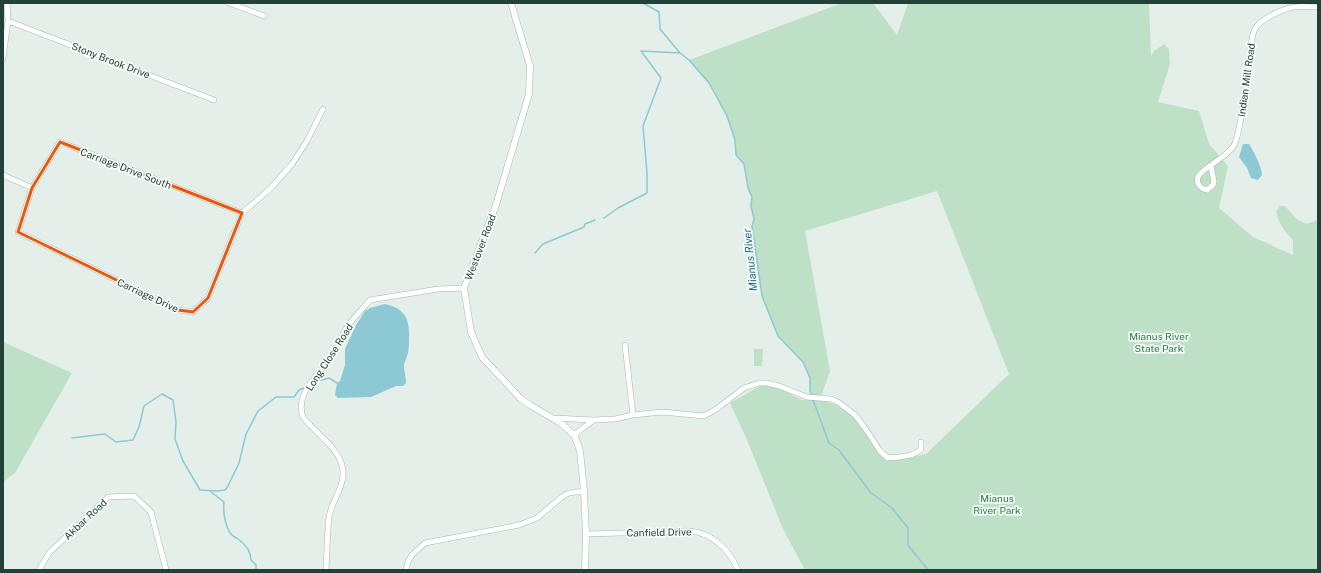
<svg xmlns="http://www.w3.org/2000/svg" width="1321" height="573" font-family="'Public Sans',sans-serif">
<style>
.green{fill:#bee0c7;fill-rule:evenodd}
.water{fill:#8cc9d4}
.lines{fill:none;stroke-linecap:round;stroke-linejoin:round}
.stream{stroke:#8cc9d4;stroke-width:1.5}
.minor-casing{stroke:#a7b7b1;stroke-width:6}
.tertiary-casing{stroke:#a7b7b1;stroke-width:7}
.minor{stroke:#fff;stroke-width:5}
.tertiary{stroke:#fff;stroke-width:6}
.marked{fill:none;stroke:#e8590c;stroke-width:3;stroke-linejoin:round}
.labels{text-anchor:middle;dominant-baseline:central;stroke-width:3.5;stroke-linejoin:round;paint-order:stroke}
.street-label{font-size:10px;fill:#234139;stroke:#f6fbf8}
.park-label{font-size:10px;fill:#2c7a4a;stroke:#f6fbf8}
.water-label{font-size:11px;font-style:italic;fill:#1b6f80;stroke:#f6fbf8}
</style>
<rect width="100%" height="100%" fill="#e5efea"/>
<path class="green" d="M842,3H873L897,35L908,3H1149L1151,56L1154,51L1164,44L1169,49L1170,64L1158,102L1199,111L1209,144L1228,166L1219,208L1253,237L1293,255V240C1284,231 1279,224 1276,211L1280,206H1285L1297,219L1306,224L1318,220V570H805L783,529L747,440L730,403L760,386L772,385L802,400H812L810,391V378L803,362L778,336L762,296L752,226L754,219L751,206L752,197L748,188L744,164L736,155L735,140L727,116L709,83L689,60ZM937,191L1009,374L926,454L890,461L886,460C867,435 853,406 820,400L830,371L805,231Z
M3,342L72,373L15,473L3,482Z
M754,349H763L762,366H754Z"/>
<path class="water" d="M1243,144H1249C1253,150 1262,167 1262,175L1258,180L1251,178L1247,168L1239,157Z
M385,304C404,308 410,318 409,338C409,343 409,348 408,353C407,357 405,361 404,365C404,372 406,377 406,383L403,386H396L371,397L338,398L335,395L337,383L340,381L345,365V349L356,325L365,311L370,308Z"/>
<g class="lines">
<path class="stream" d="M643,3L659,12L660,29L680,53L689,60L709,83L727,116L735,140L736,155L744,164L748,188L752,197L751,206L754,219L752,226L762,296L778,336L803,362L810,378V391L813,400L829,443L839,450L871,493L892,508L908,528V545L928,570
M604,218L618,208L647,193V173L643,126L661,78L641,51L680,53
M535,253L543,244L584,227L585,224L595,220
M314,382L329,378L337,383
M72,438L105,434L116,442L133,440L139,427L144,406L162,394L173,400L176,422L175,439L183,461L200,490L217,491L225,490L228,486L239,463L246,434L258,411L276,397H294L299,390L304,388
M210,491L224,502C223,513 225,524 230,533C232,536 235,537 238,539C245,544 251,551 251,560L256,565V570"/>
<g class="minor-casing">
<path id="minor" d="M229,3L264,16
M8,21L214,100
M3,58L8,21L7,3
M1211,166L1214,182L1213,185L1207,190C1198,188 1194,180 1201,173C1210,164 1231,154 1235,143C1240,130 1241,117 1243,104C1245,90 1248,76 1250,62C1251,51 1250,39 1255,29C1260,19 1283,9 1294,7C1302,6 1310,7 1318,7
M3,175L32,188
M242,213L60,142L32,188L18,232L178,310L193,312L208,298L242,213L270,189L292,164L307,141L323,109
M625,345L633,415
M555,418L593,420
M574,435L584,427L594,420L615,419L633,415L662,412L704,416L715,410L744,388L759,383H767L779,386L807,397L831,399L838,402L855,415L865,428L880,451L888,458C898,457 913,457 921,449V442
M586,534L690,531C712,533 730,550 738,570
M39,570L49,553L108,497L134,496L151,512L166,570
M326,570C327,553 327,535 329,517C332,499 349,482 341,462C334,445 314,431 303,417C294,392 322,372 334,353C338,346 341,338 345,331C350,320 362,310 370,300L438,289L464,288
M406,570L408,562L412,555L425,543L519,525L537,518L563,496L569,493L584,491"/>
</g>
<g class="tertiary-casing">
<path id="tertiary" d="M511,3L530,66L529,94L496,205L464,288L471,332L482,357L520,398L530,405L562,424L574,435L577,442L580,451L584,491L586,534L585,570"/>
</g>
<use href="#minor" class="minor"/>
<use href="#tertiary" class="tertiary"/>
</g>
<path class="marked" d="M60,142L242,213L208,298L193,312L178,310L18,232L32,188Z"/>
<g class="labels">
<g class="street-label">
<text transform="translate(111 60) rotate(21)">Stony Brook Drive</text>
<text transform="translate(1246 80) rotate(-82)">Indian Mill Road</text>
<text transform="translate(126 168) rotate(21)">Carriage Drive South</text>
<text transform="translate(480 247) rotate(-69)">Westover Road</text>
<text transform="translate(148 295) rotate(25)">Carriage Drive</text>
<text transform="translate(329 357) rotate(-57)">Long Close Road</text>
<text transform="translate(85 519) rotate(-43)">Akbar Road</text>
<text transform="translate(659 532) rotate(-1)">Canfield Drive</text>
</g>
<g class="park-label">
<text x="1159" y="336">Mianus River<tspan x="1159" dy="12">State Park</tspan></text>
<text x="997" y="498">Mianus<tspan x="997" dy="12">River Park</tspan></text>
</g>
<g class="water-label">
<text transform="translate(750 260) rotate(-96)">Mianus River</text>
</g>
</g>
<rect width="1321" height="573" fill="none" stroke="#234139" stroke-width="8"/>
</svg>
